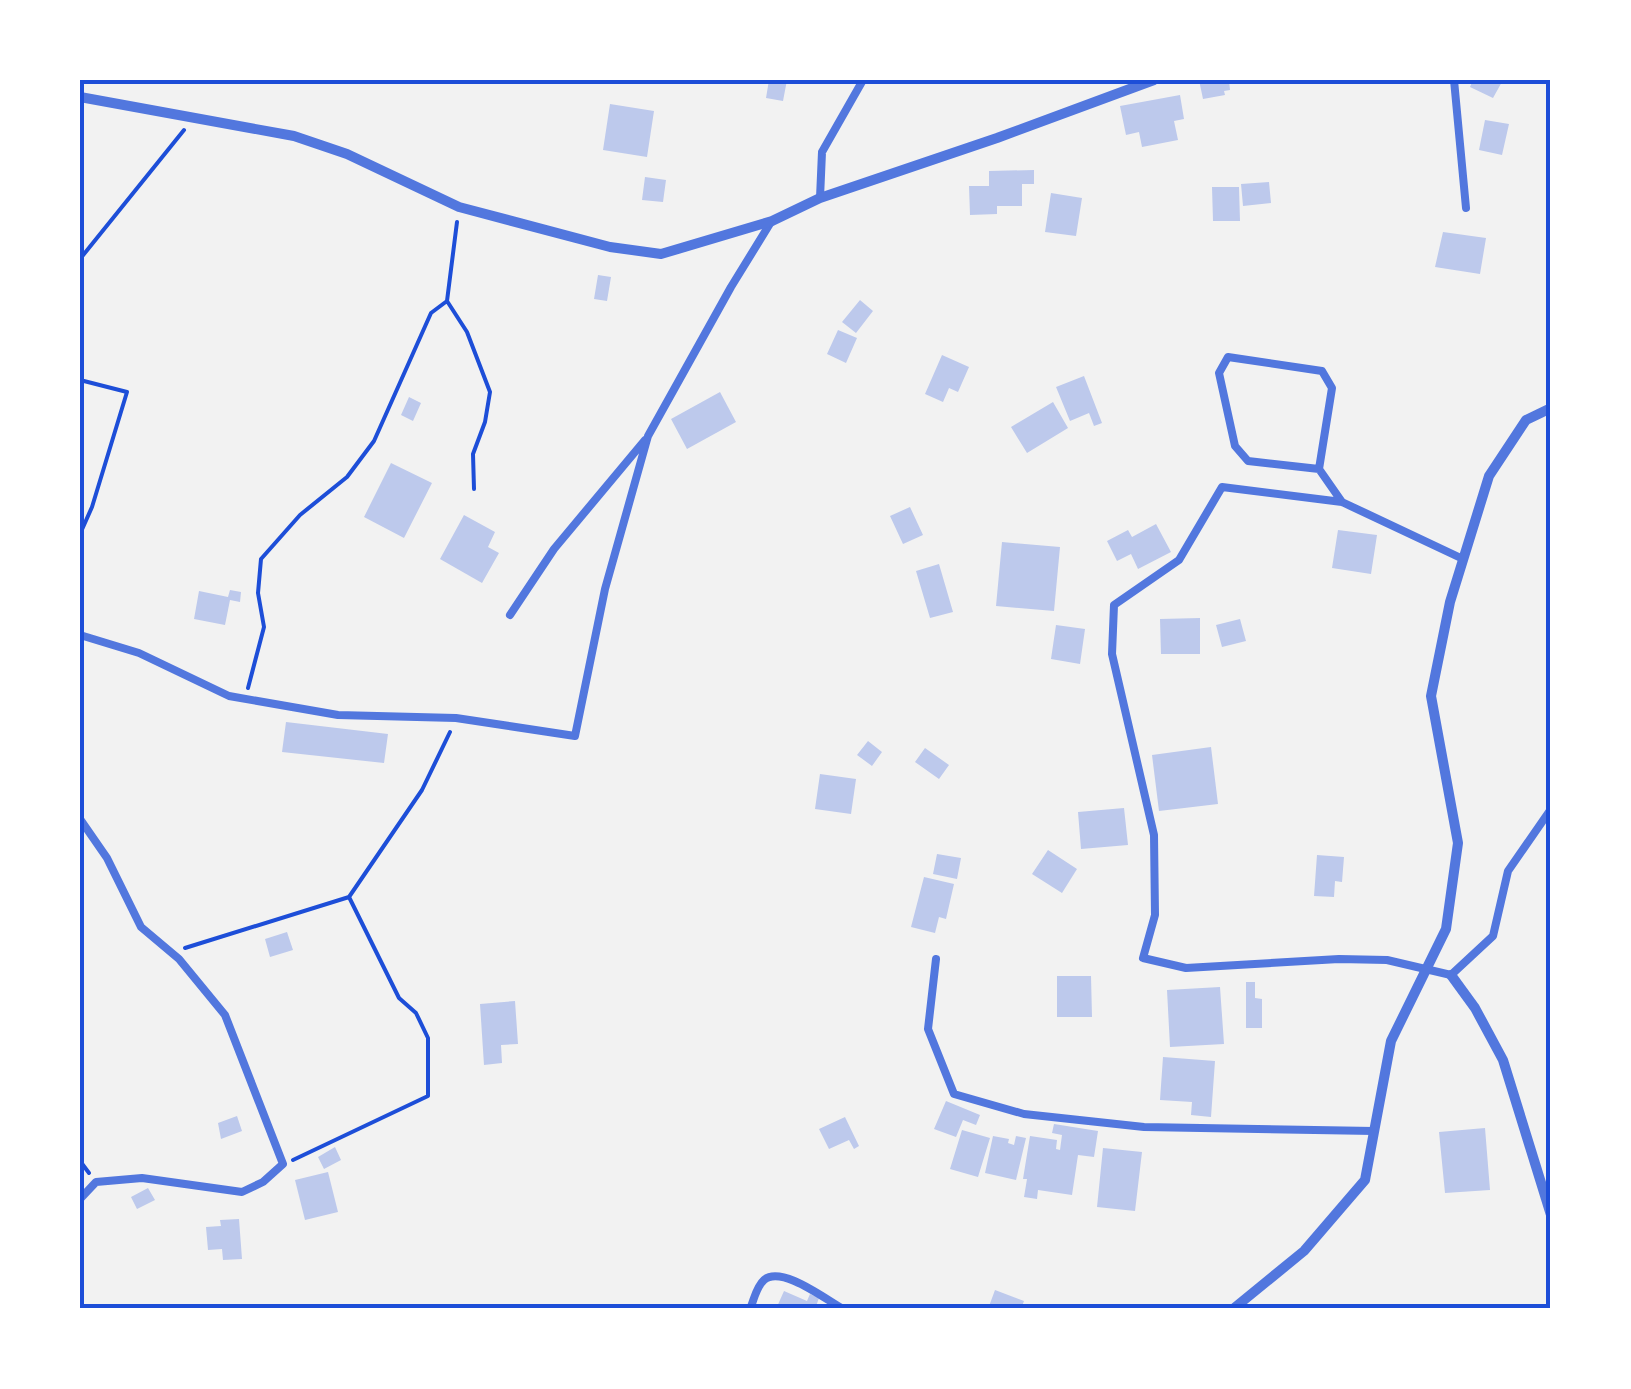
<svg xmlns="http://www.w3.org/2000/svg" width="1631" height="1389" font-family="Overpass,sans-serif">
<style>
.building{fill:#bdc9ec}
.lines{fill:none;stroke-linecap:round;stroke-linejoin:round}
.path{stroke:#1d4ed8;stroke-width:4}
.minor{stroke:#5277de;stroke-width:8}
.tertiary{stroke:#5277de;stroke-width:10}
.neatline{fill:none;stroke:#1d4ed8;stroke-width:4}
</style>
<rect width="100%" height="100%" fill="#f2f2f2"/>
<path class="building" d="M769,80H787L783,101L766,98Z
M1199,80H1229L1230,90L1224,91L1225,95L1203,99Z
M1473,80H1503L1493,98L1470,87Z
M1180,95L1184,119L1174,121L1178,140L1142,147L1139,132L1126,135L1120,106Z
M610,104L654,111L647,157L603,150Z
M1485,120L1509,124L1502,155L1479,150Z
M1034,170V184H1022V206H997V214L970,215L969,186H989V171Z
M645,177L666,180L663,202L642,200Z
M1269,182L1271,203L1243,206L1241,184Z
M1212,187H1239L1240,221H1213Z
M1051,193L1082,198L1076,236L1045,232Z
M1443,232L1486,238L1480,274L1435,267Z
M598,275L611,277L607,301L594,299Z
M860,300L873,311L856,333L842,322Z
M838,330L857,338L846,363L827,354Z
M942,355L969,367L958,392L949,388L943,402L925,394Z
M1084,376L1102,423L1094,426L1089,413L1070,421L1056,387Z
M720,392L736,422L687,449L671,419Z
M409,397L421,403L413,421L401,415Z
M1053,402L1068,428L1027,453L1011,427Z
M391,463L432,483L404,538L364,517Z
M910,507L923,535L903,544L890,516Z
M464,515L495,532L488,547L499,553L482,583L440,559Z
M1156,524L1171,552L1138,569L1131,554L1117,561L1107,541L1128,530L1132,537Z
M1338,530L1377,535L1371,574L1332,568Z
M1002,542L1060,547L1054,611L996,606Z
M939,564L953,612L930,618L916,571Z
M230,590L241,592L240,602L230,600L225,625L194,619L199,591L228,597Z
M1200,618V654H1161L1160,619Z
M1240,619L1246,641L1222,647L1216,625Z
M1056,625L1085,629L1080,664L1051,659Z
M286,722L388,734L384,763L282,752Z
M868,741L882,752L872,766L857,755Z
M1211,747L1218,804L1159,811L1152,755Z
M925,748L949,765L939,779L915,762Z
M820,774L856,779L851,814L815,809Z
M1124,808L1128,845L1081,849L1078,812Z
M1048,850L1077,869L1062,893L1032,874Z
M937,854L961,858L957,879L933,874Z
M1317,855L1344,857L1342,882L1335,881L1334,897L1314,896Z
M924,877L954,884L946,919L939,917L935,933L911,927Z
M287,932L293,950L270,957L265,939Z
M1057,976H1091L1092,1017H1057Z
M1246,982H1255V998L1262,999V1028H1246Z
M1220,987L1224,1044L1170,1047L1167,990Z
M515,1001L518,1044L501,1045L502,1063L484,1065L480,1004Z
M1163,1057L1215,1061L1211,1117L1191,1115L1192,1102L1160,1100Z
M946,1101L980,1115L976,1125L963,1120L956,1137L934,1129Z
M237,1116L242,1131L221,1139L218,1123Z
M845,1117L859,1146L854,1149L849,1140L829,1149L819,1129Z
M1054,1124L1098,1131L1094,1157L1078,1155L1072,1195L1038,1190L1037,1199L1024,1197L1027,1179H1023L1030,1136L1057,1140L1056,1149L1060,1150L1062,1135L1052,1133Z
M1485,1128L1490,1190L1445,1193L1439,1132Z
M962,1130L990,1138L978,1177L950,1169Z
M993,1136L1009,1139L1008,1143L1014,1145L1016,1136L1026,1138L1016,1180L985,1173Z
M335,1147L341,1160L324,1169L318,1157Z
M1103,1148L1142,1152L1135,1211L1097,1207Z
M328,1172L338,1212L305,1220L295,1180Z
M148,1188L155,1200L137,1209L131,1197Z
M239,1219L242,1259L223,1260L222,1249L208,1250L206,1227L221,1226L220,1220Z
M995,1290L1024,1301L1021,1309H988Z
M784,1291L807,1301L810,1294L819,1298L815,1309L804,1306L802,1309H776Z"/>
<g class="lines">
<path class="path" d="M80,259L184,130
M447,301L467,332L490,392L485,422L473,454L474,489
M80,380L127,392L92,507L80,534
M248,688L264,627L258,593L261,559L300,515L347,477L374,441L431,313L447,301L457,222
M185,948L349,897L422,790L450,732
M293,1160L428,1096V1038L416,1013L399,998L349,897
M80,1161L89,1173"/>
<path class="minor" d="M1454,80L1466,208
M820,198L822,152L863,80
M1319,469L1248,461L1235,446L1219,373L1228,357L1322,371L1332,388L1319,469L1342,502
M1463,559L1342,502L1222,487L1179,560L1114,605L1112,654L1154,835L1155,915L1143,958L1186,968L1339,959L1387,960L1451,975L1493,936L1508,871L1551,809
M510,615L554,549L645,440
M80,635L139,653L229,696L338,715L456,718L575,736L605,589L648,436L731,287L771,222
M80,819L107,858L141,927L179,959L225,1015L283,1164L263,1182L242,1192L142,1178L96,1182L80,1199
M936,959L928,1029L954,1094L1024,1114L1144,1127L1374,1131
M750,1309C754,1300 756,1287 764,1280C781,1265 825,1299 843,1309"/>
<path class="tertiary" d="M80,97L294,136L347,154L459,207L610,247L661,254L772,221L820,198L997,138L1154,80
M1451,975L1475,1008L1503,1060L1551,1215
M1233,1309L1304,1251L1365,1180L1391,1041L1446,929L1458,843L1431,696L1450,602L1489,476L1526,420L1551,408"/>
</g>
<rect width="1631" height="1389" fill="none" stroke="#ffffff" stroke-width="165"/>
<rect x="82" y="82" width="1466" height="1224" class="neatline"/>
</svg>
